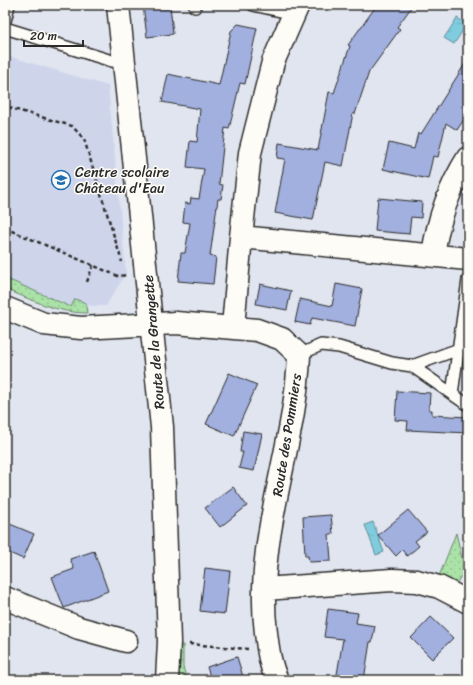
<svg xmlns="http://www.w3.org/2000/svg" width="473" height="685" font-family="Sriracha,sans-serif">
<style>
.built{fill:#ced5eb}
.grass{fill:url(#grass-dots);stroke:#6a8669}
.water{fill:url(#water-ripples);stroke:#5e8c97}
.building{fill:#a1b0df;stroke:#2b2b2b}
.lines{fill:none;stroke-linecap:round;stroke-linejoin:round}
.lane-casing{stroke:#2b2b2b;stroke-width:14}
.street-casing{stroke:#2b2b2b;stroke-width:25}
.path{stroke:#2b2b2b;stroke-width:2.5;stroke-dasharray:4 3;stroke-linecap:butt}
.lane{stroke:#fdfcf7;stroke-width:11}
.street{stroke:#fdfcf7;stroke-width:22}
.labels{text-anchor:middle;dominant-baseline:central;stroke-width:3;stroke-linejoin:round;paint-order:stroke}
.poi-label{font-size:14px;fill:#2b2b2b;stroke:#fdfcf7;text-anchor:start}
.street-label{font-size:14px;fill:#2b2b2b;stroke:#fdfcf7}
</style>
<defs>
<pattern id="grass-dots" width="8" height="8" patternUnits="userSpaceOnUse"><rect width="8" height="8" fill="#aae2a7"/><path d="M2 2h.1M6 6h.1" fill="none" stroke="#92c290" stroke-width="1.8" stroke-linecap="round"/></pattern>
<pattern id="water-ripples" width="26" height="14" patternUnits="userSpaceOnUse"><rect width="26" height="14" fill="#80ccdf"/><path d="M2 4q2-2 4 0t4 0M15 11q2-2 4 0t4 0" fill="none" stroke="#6fafc0"/></pattern>
</defs>
<rect width="100%" height="100%" fill="#e1e5f0"/>
<filter id="ink" filterUnits="userSpaceOnUse"><feTurbulence type="fractalNoise" baseFrequency=".025" numOctaves="2"/><feDisplacementMap in="SourceGraphic" scale="8" xChannelSelector="R" yChannelSelector="G"/><feConvolveMatrix kernelMatrix="1 2 1 2 8 2 1 2 1" color-interpolation-filters="sRGB"/></filter>
<g filter="url(#ink)">
<path class="built" d="M5,55L108,86L126,273L106,306L45,305L5,286Z"/>
<path class="grass" d="M5,278L71,307L75,299L86,303L87,313C57,313 32,300 5,289Z
M456,533L466,575L460,577L456,585L438,579Z
M178,645H183V667L187,680H179L177,675Z"/>
<path class="water" d="M457,18L467,24L454,44L444,38Z
M373,522L384,552L376,555L365,525Z"/>
<path class="building" d="M143,5H170L173,34L147,37Z
M377,5H413L397,27L400,29L369,72L355,114L353,113L343,166L325,162L313,220L275,213L285,159L277,158L279,143L318,150L329,92L334,93L350,46L348,45Z
M238,24L257,28L245,84L240,83L229,129L225,128L219,184L223,185L221,199H218L210,256L216,257L213,284L178,281L181,253H185L190,223L183,222L185,203L190,204L191,198L199,199L204,169L187,167L190,141L197,142L200,109L162,102L168,74L219,85L231,31Z
M468,59V113L457,130L446,123L438,157L433,156L428,179L383,169L389,143L414,149L418,133L421,134Z
M378,198L422,202L421,218L411,217L409,234L375,231Z
M260,284L291,291L287,310L256,304Z
M336,284L362,289L355,326L312,318L310,325L295,322L300,299L332,306Z
M229,373L257,385L234,436L206,424Z
M397,391L430,393L429,410H432V415L468,417V433L407,430L408,421L395,420Z
M243,431L262,434L254,471L239,468L243,452H240Z
M233,487L247,506L220,527L205,508Z
M408,510L427,532L415,541L419,546L407,556L402,550L396,556L378,535Z
M331,515L333,534H329L331,561L309,562L308,556H305L303,517Z
M5,522L34,534L23,559L5,551Z
M94,551L108,591L64,608L52,577L74,569L70,559Z
M205,568L230,571L225,614L200,611Z
M328,609L358,613L356,623L375,626L372,642H370L364,680H336L343,639L324,637Z
M431,617L453,638L432,659L411,638Z
M237,657L244,680H211L207,667Z"/>
<g class="lines">
<g class="lane-casing">
<path id="lane" d="M195,5V7
M253,5L294,14
M5,21L9,5
M5,28L112,61H124
M468,280L452,394L468,405
M299,355L321,345L339,347L392,363L412,366L452,394
M412,366L459,349"/>
</g>
<g class="street-casing">
<path id="street" d="M118,5L162,427L169,642L167,680
M241,237L250,153L273,62L298,5
M433,255C438,220 449,188 468,158
M5,308L44,324L81,328L176,323L257,330L282,339L299,355C296,448 254,538 266,633C268,649 270,665 277,680
M233,327L241,237L468,259
M264,589L392,580L417,581L439,587L468,602
M5,598L79,628L126,641"/>
</g>
<path class="path" d="M5,101L10,108L72,126L84,139L122,262
M5,228L118,276L127,275
M87,282L93,265
M189,644L248,649"/>
<use href="#lane" class="lane"/>
<use href="#street" class="street"/>
</g>
</g>
<defs>
<g id="school-ring" transform="scale(1)"><circle r="9.5" fill="#fdfcf7" stroke="#1f6fb2" stroke-width="1.5"/><path d="M0-5L7-2L0 1L-7-2ZM-4 1L0 2.5L4 1V4Q0 6-4 4Z" fill="#1f6fb2"/></g>
</defs>
<g fill-rule="evenodd">
<use href="#school-ring" x="61" y="180"/>
</g>
<g class="labels">
<g class="poi-label">
<text x="75" y="172">Centre scolaire<tspan x="75" dy="16">Château d'Eau</tspan></text>
</g>
<g class="street-label">
<text transform="translate(154 342) rotate(-95)">Route de la Grangette</text>
<text transform="translate(287 435) rotate(-81)">Route des Pommiers</text>
</g>
</g>
<rect width="473" height="685" fill="none" stroke="#fdfcf7" stroke-width="20"/>
<rect x="10" y="10" width="453" height="665" fill="none" stroke="#2b2b2b" stroke-width="1.5" filter="url(#ink)"/>
<path d="M24 40v6h59v-6" fill="none" stroke="#2b2b2b" stroke-width="2"/>
<text x="30" y="40" font-size="12" fill="#2b2b2b" stroke="#fdfcf7" stroke-width="3" paint-order="stroke">20 m</text>
</svg>
